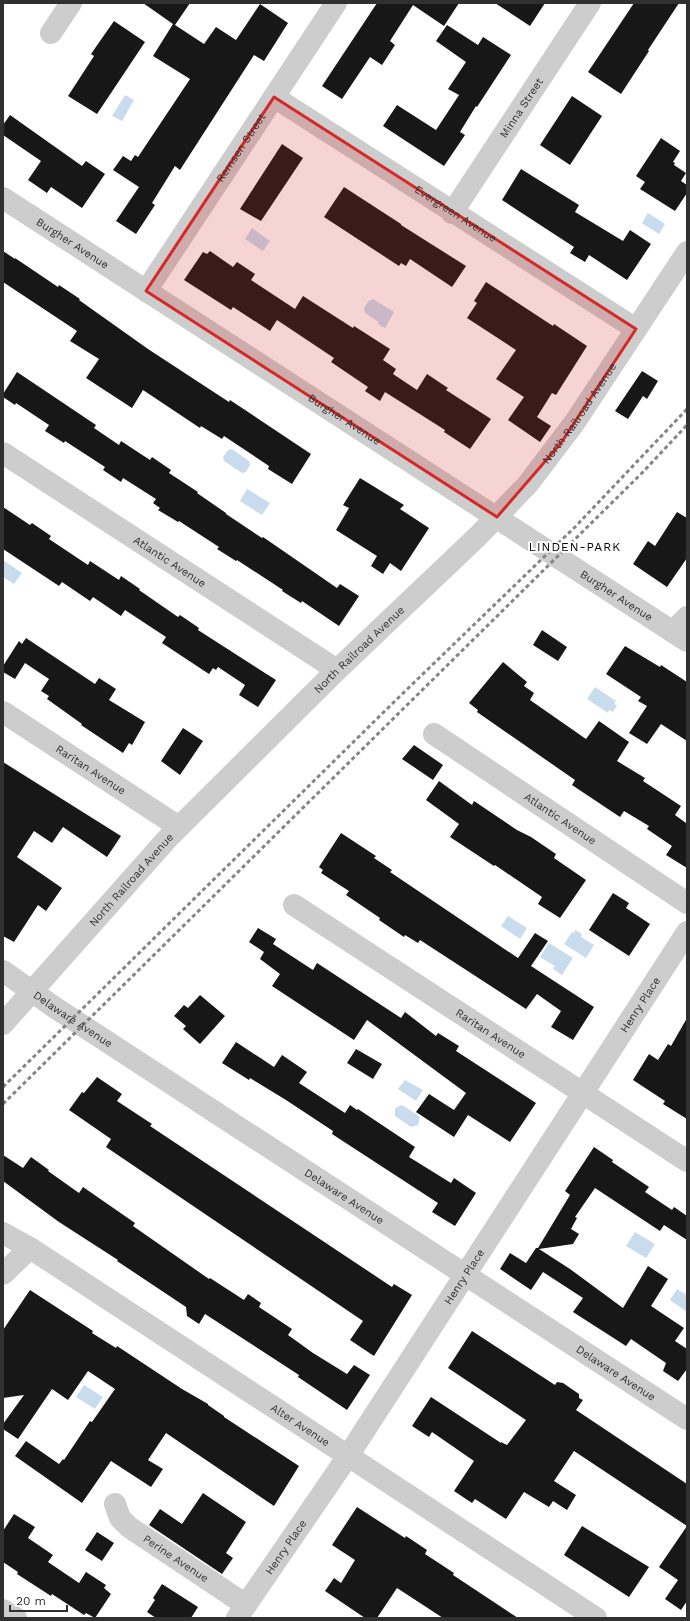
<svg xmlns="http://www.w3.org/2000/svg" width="690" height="1621" font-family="'Work Sans',sans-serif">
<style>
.water{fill:#c8dcee}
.building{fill:#171717}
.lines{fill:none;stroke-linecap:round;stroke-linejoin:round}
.minor{stroke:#cdcdcd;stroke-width:22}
.rail{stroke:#858585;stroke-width:3;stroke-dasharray:4 3;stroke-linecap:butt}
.marked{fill:#d62828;fill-opacity:0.2;stroke:#d62828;stroke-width:3;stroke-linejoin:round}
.labels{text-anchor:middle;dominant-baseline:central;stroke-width:4;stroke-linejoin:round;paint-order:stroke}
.street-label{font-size:11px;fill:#303030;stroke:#fff}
.neighbourhood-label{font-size:12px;letter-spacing:1px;fill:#000;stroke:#fff}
</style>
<rect width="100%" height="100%" fill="#fff"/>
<path class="water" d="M125,95L134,100L122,121L112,116Z
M648,213L665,224L659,234L642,223Z
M252,228L270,241L263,251L245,239Z
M373,299L394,312L385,328L378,324L379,322L365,313L364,308L369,301Z
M232,449L249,461L250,465L246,472L242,473L224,461L223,457L228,450Z
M247,489L270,503L262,515L240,501Z
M3,560L22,573L14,584L3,577Z
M595,687L616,701L614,704L617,705L613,712L609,710L608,713L587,699Z
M508,916L527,928L520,939L501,926Z
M575,930L582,934L581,937L594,945L586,958L564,944L572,932L574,933Z
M549,943L573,958L562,975L553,969L555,966L540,957Z
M405,1080L423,1090L416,1101L398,1089Z
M402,1105L419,1116V1121L418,1125L411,1127L395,1116V1108Z
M635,1232L655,1244L646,1258L626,1246Z
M677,1289L687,1295V1312L670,1300Z
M84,1385L103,1397L95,1409L76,1397Z"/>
<path class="building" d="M143,3H190L175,25L204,44L216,27L236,40L260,4L288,23L264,61L254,55L180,170L175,166L152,203L155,205L136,234L116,221L139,187L113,170L123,156L131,161L135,155L138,157L190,79L153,56L173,24Z
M377,3H459L444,26L413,5L390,41L395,45L382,65L370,57L342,99L322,86Z
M495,3H545L530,26Z
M634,3H679L648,50L649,51L621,94L588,72Z
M114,21L145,42L97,114L68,96L94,56L91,54Z
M447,25L478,45L483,37L511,55L477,107L476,106L460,132L465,135L444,166L383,126L397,105L436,130L459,95L448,89L466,62L436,41Z
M572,96L602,116L570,165L540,145Z
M10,115L82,166L86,161L105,174L82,208L51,187L47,193L28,180L41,161L3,135V125Z
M661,138L680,151L673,162L675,163L674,165L686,173L681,181L687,185V193L675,211L640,189L645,182L636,176Z
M282,144L303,158L261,221L240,209Z
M521,169L579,205L575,212L623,241L630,230L651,244L627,280L589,255L585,262L570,253L574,247L502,200Z
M344,187L401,224V225L466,266L452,287L410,259L406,266L401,263L399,266L324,217Z
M3,251L15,259V258L58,287L59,285L80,299L79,300L148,349L229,402L230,400L311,454L292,484L268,469L269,466L224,436L222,439L201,426L200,428L143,390L132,408L86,378L99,359L70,341L77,331L3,282Z
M210,251L233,267L237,262L255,274L251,280L295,309L303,296L353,328L354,326L390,349L383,360L396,369L393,374L417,390L427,374L448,388L446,390L491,419L470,449L444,432L445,430L385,392L380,401L365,391L368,387L331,362L334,358L277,320L270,331L233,307L231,310L184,280L203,252L207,254Z
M486,282L553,326L554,324L587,346L556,395L552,393L537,417L551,426L540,442L508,420L524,397L496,379L516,350L467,318L477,303L474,301Z
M642,371L658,381L647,399L643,396L628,419L615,411Z
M17,372L96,425L94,428L119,445L121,441L150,460L152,457L171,470L169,473L198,492L197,493L226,513V514L262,538L263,537L337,588L340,584L359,596L339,626L302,601L301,603L282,591L283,590L237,560L236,561L217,549L219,547L179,521L178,522L158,510L160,508L153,503L156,499L123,478L121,482L103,470L105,467L65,441L64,443L45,431L49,425L16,403L15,405L3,397V394Z
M360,478L404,505L400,509L429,528L401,571L390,563L383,574L371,566L377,556L336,530L349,508L343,505Z
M3,507L30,525L32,523L51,536L49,539L88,565L90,561L119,580L121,576L140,589L139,590L178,617L180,615L199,628L198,630L276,680L258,707L239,695L245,685L218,667L216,670L213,668L209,674L162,643L166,637L125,610L121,616L93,597L90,601L62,582L59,586L3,549Z
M677,512L687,518V558L667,587L633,564L648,541L655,546Z
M542,630L567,647L558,661L533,645Z
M26,638L95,684L99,678L116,689L109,700L145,722L132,745L129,743L123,753L81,725L82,724L47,699L49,696L41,691L49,679L25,663L15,679L3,672V666L19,641L22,644Z
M625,646L660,667L661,665L687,682V741L661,724L647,744L629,733L647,706L638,701L641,697L606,674Z
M503,662L527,682L524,686L534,693L530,700L586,739L599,721L629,742L617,761L645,778L643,781L681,806L675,815L686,823L687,821V868L666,855L672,846L647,829L649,826L624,811L620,817L572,785L575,780L477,712L478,710L469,703Z
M183,728L203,741L180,775L161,761Z
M414,745L443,765L433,780L402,759Z
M3,762L121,836L107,857L63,827L52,843L34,831L17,857L62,888L46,911L38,905L14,942L3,936Z
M439,781L472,805L474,801L517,830L531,837L556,854L554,858L586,880L560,918L538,904L542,897L495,865L494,866L450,837L459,824L426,800Z
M341,833L376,856L374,858L392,870L390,872L518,958L535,933L548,941L531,966L594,1007L573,1040L551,1027L561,1011L537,994L526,1009L420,940L418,943L405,935L404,937L379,920L380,918L346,895L349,891L321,873L323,870L319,867Z
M613,893L629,903L626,908L650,924L629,956L589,930Z
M258,928L276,939L273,944L313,970L317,963L401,1018L405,1012L436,1036L438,1033L459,1046L456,1051L536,1103L510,1142L468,1115L454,1137L416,1112L429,1094L454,1110L466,1093L367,1020L354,1040L272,986L280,974L260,959L264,952L249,942Z
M200,995L225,1016L200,1044L183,1029L186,1026L174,1016L184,1005L188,1008Z
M687,1018V1119L663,1104L665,1101L633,1080L649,1054L658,1060L668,1044L671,1046Z
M236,1042L274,1067L282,1055L307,1072L299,1083L345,1113L350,1105L357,1110L358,1109L415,1147L409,1157L451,1183L454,1178L476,1193L455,1226L432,1212L438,1203L332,1134L333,1131L286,1100L250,1078L249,1080L222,1063Z
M356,1049L382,1064L373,1079L347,1063Z
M97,1077L122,1094L117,1101L152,1124L150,1126L392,1287L394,1284L412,1295L374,1356L350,1340L363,1321L106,1147L111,1139L69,1110L82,1092L84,1093Z
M594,1147L613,1160L612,1162L649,1187L645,1192L672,1210L674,1207L687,1216V1240L664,1225L660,1231L595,1188L575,1217L577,1218L571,1229L579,1234L573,1244L539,1249L570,1269L623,1308L648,1266L668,1279L651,1306L684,1328L675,1341L687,1349V1369L678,1381L663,1371L666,1363L631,1339L626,1346L573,1312L583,1298L543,1272L531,1290L500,1269L510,1253L526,1263L536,1248H538L570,1195L565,1191Z
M3,1155L23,1168L31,1157L49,1170L48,1171L79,1193L83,1187L135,1223L133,1226L209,1279L210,1278L244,1300L248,1294L261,1303L259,1307L292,1329L288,1335L313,1353L347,1374L354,1365L370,1375L347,1410L298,1377L299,1375L205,1314L199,1324L187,1316L186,1307L117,1261L118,1260L59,1222L3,1181Z
M30,1290L93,1331L92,1333L116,1348L117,1346L182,1389L208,1404V1405L224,1416V1417L299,1466L274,1506L166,1433L148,1460L163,1469L151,1487L111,1461L82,1503L15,1456L26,1441L59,1464L63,1459L64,1460L90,1421L92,1422L115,1389L88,1371L68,1400L52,1389L18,1439L3,1429V1424L24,1395L3,1398V1330Z
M472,1331L555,1385L557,1382L563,1383L579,1394V1398L583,1400L576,1410L687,1484V1601L681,1610L665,1599L678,1580L659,1567L687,1526L574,1451L554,1481L576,1495L567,1510L553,1501L549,1507L524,1492L506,1519L475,1499L472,1503L454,1491L474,1461L432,1432L429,1437L412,1426L431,1397L501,1443V1442L507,1445L526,1420L448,1368Z
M203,1493L246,1522L226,1553L233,1558L222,1574L149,1525L160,1509L182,1524Z
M357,1507L405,1538L406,1536L427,1550L425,1554L454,1573L453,1575L518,1618H443L397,1588L377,1618H365L325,1591L334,1578L341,1583L355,1560L332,1545Z
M14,1514L35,1527L28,1538L53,1555L48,1562L79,1583L86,1572L106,1585L104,1588L111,1594L95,1618L86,1613L84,1615L52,1594L51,1596L17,1574L18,1572L3,1562V1531Z
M582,1526L649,1567L629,1597L564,1555Z
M97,1532L114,1543L102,1561L85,1550Z
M162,1584L198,1607L191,1618H156L147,1612L155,1600L153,1598Z"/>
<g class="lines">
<g class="minor">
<path d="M51,33L71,3"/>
<path id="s1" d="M274,97L636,329"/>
<path id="s2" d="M3,198L687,641"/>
<path id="s3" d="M452,213L590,3"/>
<path id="s4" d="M146,291L336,3"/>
<path id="s5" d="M3,453L337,670"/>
<path d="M673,631L687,617"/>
<path id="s6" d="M3,712L179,827"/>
<path id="s7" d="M434,734L687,903"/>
<path id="s8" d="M294,905L687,1161"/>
<path id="s9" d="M3,971L54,1007L201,1103L687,1419"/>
<path id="s10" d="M3,1024L168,838L337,670L478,536L528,484L575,422L687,252"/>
<path id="s11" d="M3,1233L30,1248L596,1618"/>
<path d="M3,1274L30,1248"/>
<path id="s12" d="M115,1504L120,1518L129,1527L246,1605"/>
<path d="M3,1610L16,1618"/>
<path id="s13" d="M237,1618L348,1456L687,932"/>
</g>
<path class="rail" d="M3,1087L396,700L575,527L687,409
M3,1104L642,473L687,425"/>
</g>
<path class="marked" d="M274,97L636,329L561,443L497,517L146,291Z"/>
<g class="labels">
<g class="street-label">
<text stroke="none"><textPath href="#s3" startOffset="126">Minna Street</textPath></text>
<text stroke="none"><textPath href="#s4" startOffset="172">Remsen Street</textPath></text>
<text stroke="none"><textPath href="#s1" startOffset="216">Evergreen Avenue</textPath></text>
<text stroke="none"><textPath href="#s2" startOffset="83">Burgher Avenue</textPath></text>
<text stroke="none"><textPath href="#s10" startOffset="841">North Railroad Avenue</textPath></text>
<text stroke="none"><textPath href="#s2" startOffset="407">Burgher Avenue</textPath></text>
<text stroke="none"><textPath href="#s5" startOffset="199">Atlantic Avenue</textPath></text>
<text stroke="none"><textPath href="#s2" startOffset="731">Burgher Avenue</textPath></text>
<text stroke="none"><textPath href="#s10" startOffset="517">North Railroad Avenue</textPath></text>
<text stroke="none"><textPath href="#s6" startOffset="105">Raritan Avenue</textPath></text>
<text stroke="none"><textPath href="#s7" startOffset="152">Atlantic Avenue</textPath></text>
<text stroke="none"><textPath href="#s10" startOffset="193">North Railroad Avenue</textPath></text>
<text stroke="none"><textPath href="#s13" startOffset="734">Henry Place</textPath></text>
<text stroke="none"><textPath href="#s9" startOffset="85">Delaware Avenue</textPath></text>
<text stroke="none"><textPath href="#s8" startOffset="235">Raritan Avenue</textPath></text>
<text stroke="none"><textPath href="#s9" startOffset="409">Delaware Avenue</textPath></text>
<text stroke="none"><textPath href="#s13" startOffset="410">Henry Place</textPath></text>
<text stroke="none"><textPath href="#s9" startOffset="733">Delaware Avenue</textPath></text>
<text stroke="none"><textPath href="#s11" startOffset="354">Alter Avenue</textPath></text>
<text stroke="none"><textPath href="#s13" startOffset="86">Henry Place</textPath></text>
<text stroke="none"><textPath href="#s12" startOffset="84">Perine Avenue</textPath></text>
</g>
<g class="neighbourhood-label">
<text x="575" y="547">LINDEN-PARK</text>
</g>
</g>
<rect width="690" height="1621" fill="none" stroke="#303030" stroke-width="8"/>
<path d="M10 1605v6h57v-6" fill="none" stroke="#303030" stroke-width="2"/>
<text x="16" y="1605" font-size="12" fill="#303030" stroke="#ffffff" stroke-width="3" paint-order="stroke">20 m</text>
</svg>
